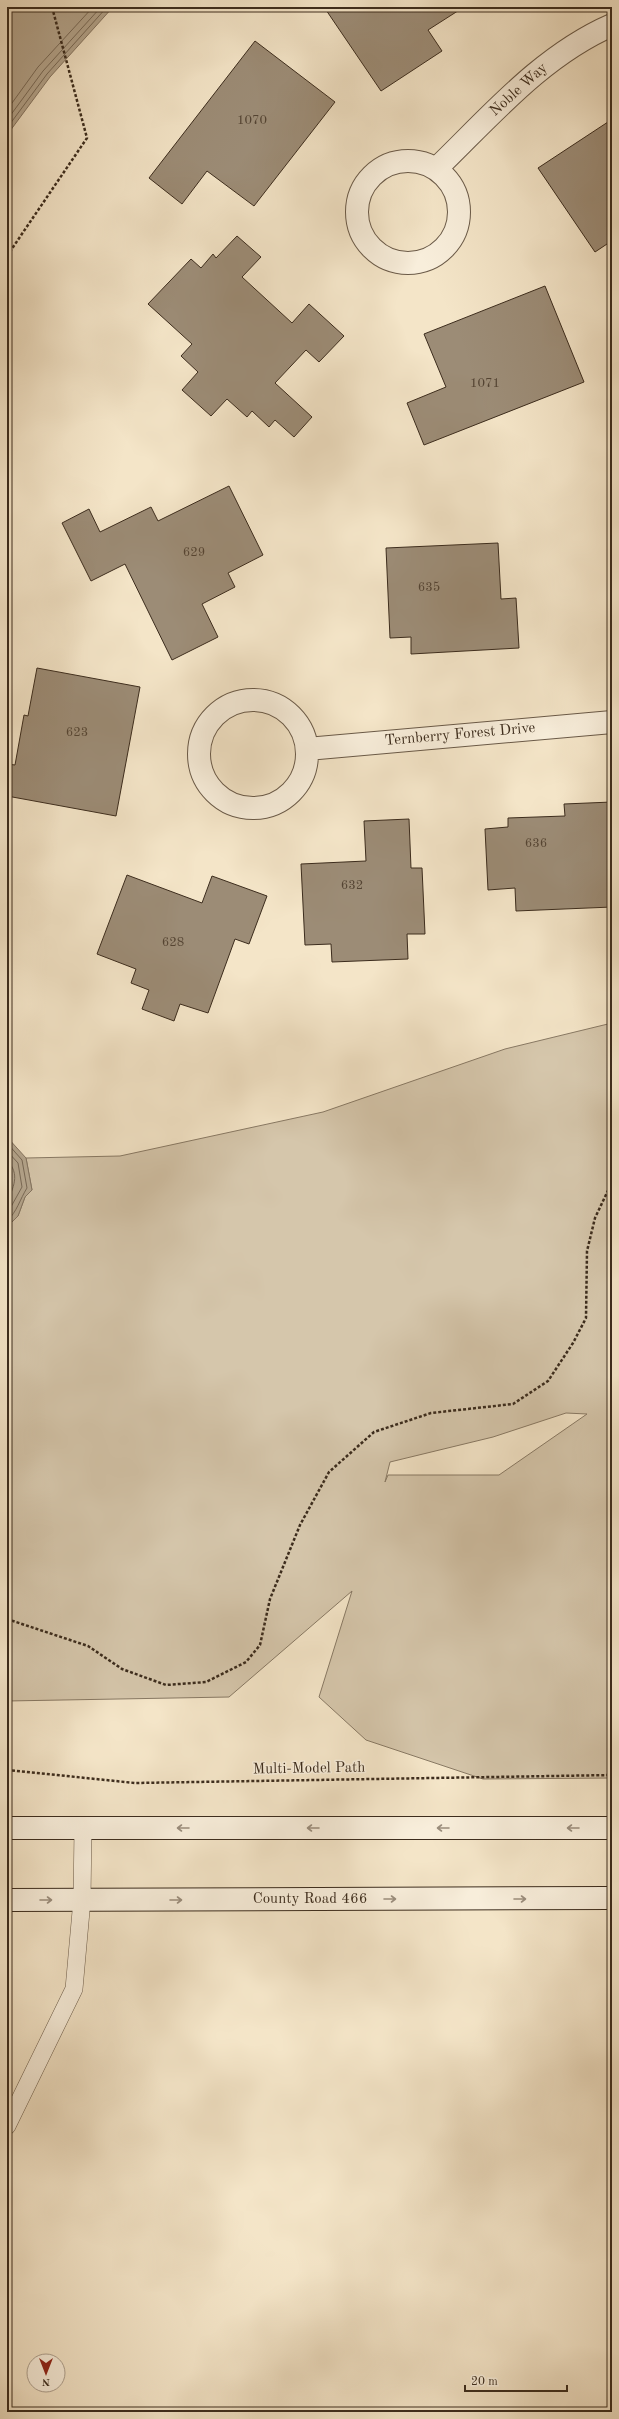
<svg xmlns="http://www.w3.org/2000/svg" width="619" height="2419" font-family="'Old Standard TT',serif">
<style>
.green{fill:#d5c6ab;stroke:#887964;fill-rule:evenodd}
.water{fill:#b5a68e;stroke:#857561}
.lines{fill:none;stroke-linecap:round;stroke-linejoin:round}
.shore{stroke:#786956;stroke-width:1}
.building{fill:#9c8c76;stroke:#3c2c1d}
.service-casing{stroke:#6a5a48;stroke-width:18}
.minor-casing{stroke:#6a5a48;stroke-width:24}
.secondary-casing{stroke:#3c2c1d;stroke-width:24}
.path{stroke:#3c2c1d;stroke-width:2.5;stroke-dasharray:3 2;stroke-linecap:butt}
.service{stroke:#f8eedb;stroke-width:17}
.minor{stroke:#f8eedb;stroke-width:22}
.secondary{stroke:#f8eedb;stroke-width:22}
.oneway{stroke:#9a8d7c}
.labels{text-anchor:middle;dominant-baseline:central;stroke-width:3;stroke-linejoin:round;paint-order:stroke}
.number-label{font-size:13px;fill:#544433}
.street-label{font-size:15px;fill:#3c2c1d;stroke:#f8eedb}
</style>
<rect width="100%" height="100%" fill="#f4e5c8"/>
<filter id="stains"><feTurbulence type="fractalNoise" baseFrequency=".005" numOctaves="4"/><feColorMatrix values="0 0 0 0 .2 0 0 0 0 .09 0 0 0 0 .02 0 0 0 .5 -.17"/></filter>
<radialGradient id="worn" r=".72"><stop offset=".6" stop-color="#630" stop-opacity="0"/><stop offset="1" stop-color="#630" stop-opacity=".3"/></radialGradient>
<path class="green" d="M612,1023V1778L483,1779L366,1740L319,1697L352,1591L229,1697L7,1701V1227L18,1216L25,1197L32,1190L26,1158L120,1156L323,1112L505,1049ZM566,1413L587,1414L499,1475H388L385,1482L390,1462L493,1437Z"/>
<path class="water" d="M7,7H113L50,77L7,135Z
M7,1137L26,1158L32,1190L25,1197L18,1216L7,1227Z"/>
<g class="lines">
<path class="shore" d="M7,110L38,67L93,7
M7,120L43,71L101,7
M7,128L47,74L107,7
M7,1143L22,1160L27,1188C20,1199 17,1212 7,1221
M7,1151L18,1163L22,1187L7,1214
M7,1160C21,1175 13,1187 7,1203"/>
</g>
<path class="building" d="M324,7H464L428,30L442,51L381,91Z
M255,41L335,102L254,206L207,171L182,204L149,178Z
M611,120L612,246L610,242L595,252L538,168Z
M237,236L261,257L242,277L292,323L309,304L344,336L319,362L306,350L275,383L312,417L294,437L275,420L269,427L252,411L247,417L227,399L211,416L182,390L198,372L181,356L192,344L148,304L191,259L201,268L213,254L216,258Z
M545,286L584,382L424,445L407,403L446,387L424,334Z
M229,486L263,555L228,573L235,587L202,604L218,637L172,660L125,564L91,581L62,523L89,509L100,532L151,507L158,521Z
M498,543L501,599L516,598L519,648L411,654V637L390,638L386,548Z
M37,668L140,687L116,816L7,796V764L15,765L24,715L28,716Z
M612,802V907L516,911L515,888L488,890L485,829L508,827V818L565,816L564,804Z
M409,819L411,868H422L425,934H407L408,959L332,962L331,944L305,945L301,864L366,861L364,821Z
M127,875L202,903L212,876L267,896L249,944L235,939L208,1013L180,1004L174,1021L142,1009L149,990L131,983L136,969L97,954Z"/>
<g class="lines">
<g class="service-casing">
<path id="service" d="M7,2126L74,1989L82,1900L83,1828"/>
</g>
<g class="minor-casing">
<path id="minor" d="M357 212a51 51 0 1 1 102 0a51 51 0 1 1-102 0Z
M436,169C490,117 541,56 612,25
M199 754a54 54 0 1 1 108 0a54 54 0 1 1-108 0Z
M307,749L612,722"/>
</g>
<g class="secondary-casing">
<path id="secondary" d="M7,1828H612
M7,1900L612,1898"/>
</g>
<path class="path" d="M7,256L87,138L52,7
M7,1619L88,1646L122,1669L166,1685L206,1682L246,1662L260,1645L270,1599L300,1525L329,1472L374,1432L431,1413L513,1404L548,1381L573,1343L586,1318L587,1251L595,1218L612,1182
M7,1770L135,1783L612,1775"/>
<use href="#service" class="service"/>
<use href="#minor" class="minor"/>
<use href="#secondary" class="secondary"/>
</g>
<defs><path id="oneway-shaft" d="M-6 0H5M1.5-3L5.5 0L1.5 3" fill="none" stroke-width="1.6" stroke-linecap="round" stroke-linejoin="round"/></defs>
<g class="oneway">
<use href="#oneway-shaft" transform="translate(183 1828) rotate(-180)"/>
<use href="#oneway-shaft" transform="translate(313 1828) rotate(-180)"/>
<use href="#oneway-shaft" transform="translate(443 1828) rotate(-180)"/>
<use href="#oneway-shaft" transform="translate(573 1828) rotate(-180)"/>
<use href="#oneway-shaft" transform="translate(390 1899)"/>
<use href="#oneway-shaft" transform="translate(520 1899)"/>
<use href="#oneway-shaft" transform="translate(46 1900)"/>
<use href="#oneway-shaft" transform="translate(176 1900)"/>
</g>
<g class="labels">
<g class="number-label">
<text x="252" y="120">1070</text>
<text x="485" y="383">1071</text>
<text x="194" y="552">629</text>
<text x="429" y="587">635</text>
<text x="77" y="732">623</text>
<text x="536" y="843">636</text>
<text x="352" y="885">632</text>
<text x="173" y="942">628</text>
</g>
<g class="street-label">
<text transform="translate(519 90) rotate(-42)">Noble Way</text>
<text transform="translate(460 735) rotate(-5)">Ternberry Forest Drive</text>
<text transform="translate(309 1769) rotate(-1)">Multi-Model Path</text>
<text x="310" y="1899">County Road 466</text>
</g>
</g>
<rect width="619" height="2419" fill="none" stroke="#f4e5c8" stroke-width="24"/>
<rect x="8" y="8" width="603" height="2403" fill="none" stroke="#3c2c1d" stroke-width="2"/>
<rect x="12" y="12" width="595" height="2395" fill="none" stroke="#3c2c1d"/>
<g transform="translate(46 2373) rotate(180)"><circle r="19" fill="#f8eedb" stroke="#ada08f"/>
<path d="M0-3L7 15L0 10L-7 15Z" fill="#8f2418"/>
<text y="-6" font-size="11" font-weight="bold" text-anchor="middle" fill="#3c2c1d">N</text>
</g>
<path d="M465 2385v6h102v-6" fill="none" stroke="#3c2c1d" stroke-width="2"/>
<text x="471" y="2385" font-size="12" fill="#3c2c1d" stroke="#f8eedb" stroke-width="3" paint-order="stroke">20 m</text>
<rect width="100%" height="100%" filter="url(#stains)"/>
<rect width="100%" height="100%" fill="url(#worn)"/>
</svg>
